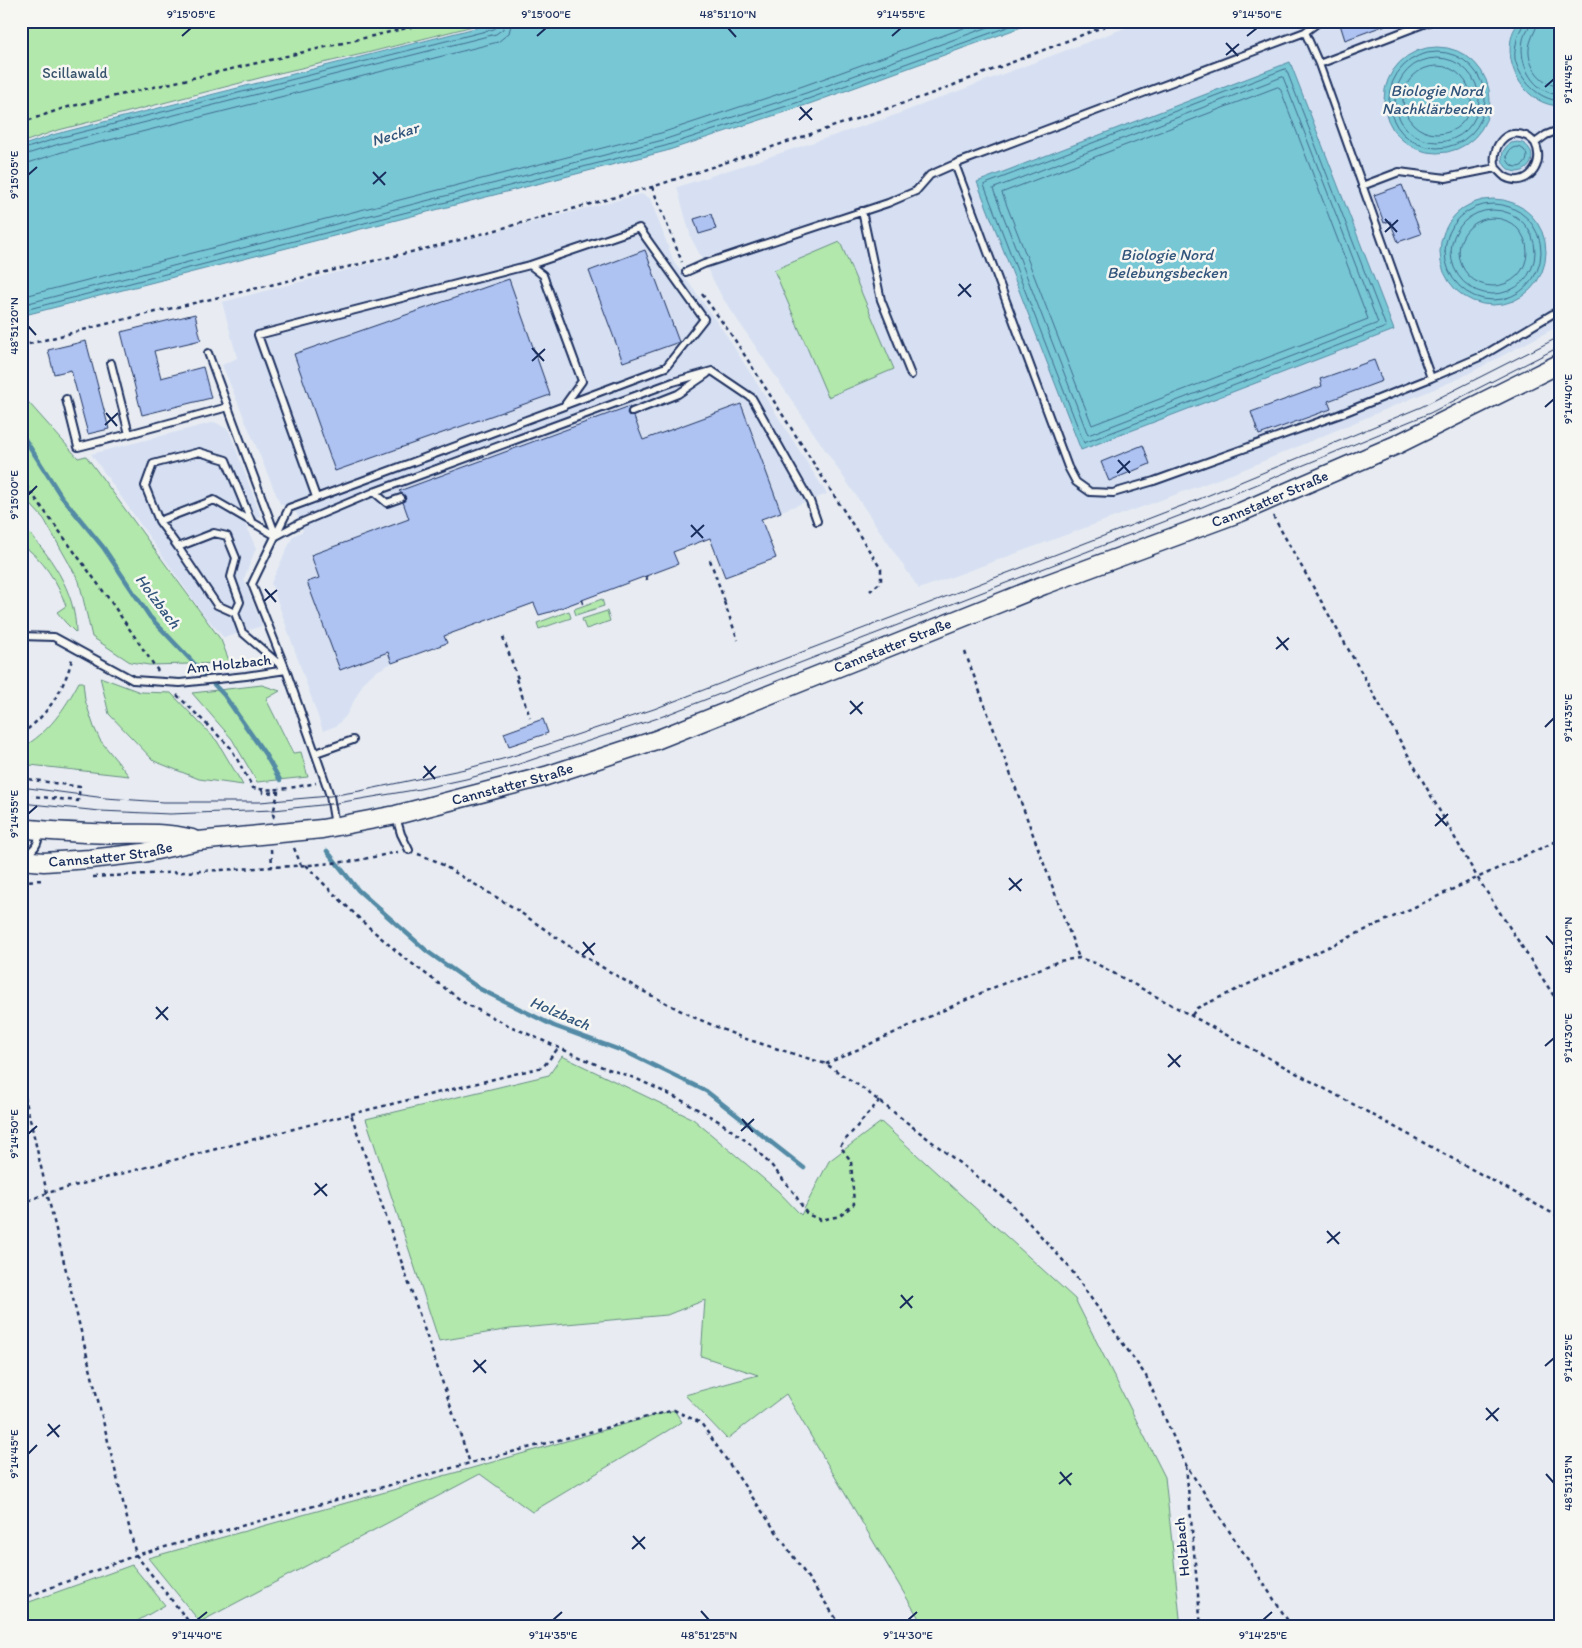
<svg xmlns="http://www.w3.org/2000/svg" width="1582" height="1648" font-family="Itim,sans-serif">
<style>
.built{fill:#d7e0f2}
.green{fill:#b2e8ab;stroke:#668c84}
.water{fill:#78c7d5;stroke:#538aa5}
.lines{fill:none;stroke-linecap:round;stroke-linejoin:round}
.shore{stroke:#406c8e;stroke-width:1}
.stream{stroke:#538aa5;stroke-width:4.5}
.building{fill:#aec3f2;stroke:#1b2f5e}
.lane-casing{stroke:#1b2f5e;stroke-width:10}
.secondary-casing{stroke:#1b2f5e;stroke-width:21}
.path{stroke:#1b2f5e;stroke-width:2.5;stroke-dasharray:4 4;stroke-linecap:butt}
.lane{stroke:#f6f6f2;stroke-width:6}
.secondary{stroke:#f6f6f2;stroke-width:18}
.tram{stroke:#1b2f5e;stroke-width:1}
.ticks{fill:none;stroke:#1b2f5e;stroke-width:2}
.labels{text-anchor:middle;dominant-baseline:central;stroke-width:5;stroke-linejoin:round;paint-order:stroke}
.park-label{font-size:15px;fill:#39546d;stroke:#f6f6f2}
.street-label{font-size:15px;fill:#1b2f5e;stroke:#f6f6f2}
.water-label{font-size:16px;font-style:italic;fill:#32557c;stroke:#f6f6f2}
.neatline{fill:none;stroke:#1b2f5e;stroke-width:2}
.ticks-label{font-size:12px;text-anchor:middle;fill:#1b2f5e}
</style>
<rect width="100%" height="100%" fill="#e8ecf2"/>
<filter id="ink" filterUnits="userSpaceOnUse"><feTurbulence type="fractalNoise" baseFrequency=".02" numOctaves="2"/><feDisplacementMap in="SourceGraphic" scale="10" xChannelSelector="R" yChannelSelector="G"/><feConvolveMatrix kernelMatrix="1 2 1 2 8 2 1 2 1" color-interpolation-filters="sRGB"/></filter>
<g filter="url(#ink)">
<path class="built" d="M1143,21H1561V325L1458,379L1240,471L919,589L722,297L691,238L677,187L887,118Z
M641,194L650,198L674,262L727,336L827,494L673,552L678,564L550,612L545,599L445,636L447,643L392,663L375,672L364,682L346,716L336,726L323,731L271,583L293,536L303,531L297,514L289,508L280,504L222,365L237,358L222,302Z
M215,422L229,430L261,516L245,523L256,548L244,579L262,626L224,638L203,614L91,454Z
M21,501L31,517L21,526Z"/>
<path class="green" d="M21,21H493L367,53L275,74L55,131L21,143Z
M840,242L894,369L828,397L774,270Z
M21,394L78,458L86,456L221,640L230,663L149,665L130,662L92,637L79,581L44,519L21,494Z
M21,524C49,554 76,590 76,633L65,622L57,612L66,606C57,581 43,559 21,544Z
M602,599L604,606L576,615L574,609Z
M569,611L571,618L539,629L537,623Z
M607,611L610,621L586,629L582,619Z
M100,677L140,692L171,693L217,741L243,785L199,779L154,761L109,714Z
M79,682H83L85,700L94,727L100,740L129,776L21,764V748C49,733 65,708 79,682Z
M262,685L280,691L266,699L293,753L301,752L308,777L257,782L232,739L192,693Z
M562,1056L693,1119L778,1191L801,1215L829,1161L881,1122L1075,1299L1165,1477L1181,1627H924L786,1394L727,1439L685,1395L758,1375L701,1356L705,1300L667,1315L510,1329L439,1341L366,1119L549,1075Z
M674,1410L682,1422L532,1512L480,1474L200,1622L148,1558L472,1468Z
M132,1565L165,1605L127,1627H21V1605Z"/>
<path class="water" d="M503,21H1038L809,104L666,151L21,316V146L56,134Z
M1520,21H1561V106C1526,106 1503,67 1512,35C1513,30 1517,25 1520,21Z
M1384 100a53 53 0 1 1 106 0a53 53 0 1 1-106 0Z
M1290,62L1394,330L1081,450L977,182Z
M1502 157a15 15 0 1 1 30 0a15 15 0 1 1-30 0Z
M1440 252a53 53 0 1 1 106 0a53 53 0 1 1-106 0Z"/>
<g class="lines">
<path class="shore" d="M1524,21C1523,28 1518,32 1517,39C1516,45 1514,53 1515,59C1520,80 1538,100 1561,101
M1530,21C1530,29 1524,33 1523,40C1518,64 1533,94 1561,95
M1538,21C1537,29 1533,33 1531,40C1523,61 1539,85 1561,87
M1389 100a48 48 0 1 1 96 0a48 48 0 1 1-96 0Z
M1395 100a42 42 0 1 1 84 0a42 42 0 1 1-84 0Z
M1403 100a34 34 0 1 1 68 0a34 34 0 1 1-68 0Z
M1286,69L1386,327L1084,443L984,185Z
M1283,77L1378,323L1088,435L993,189Z
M1278,87L1280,88L1368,319L1092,425L1002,193Z
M1507 157a10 10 0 1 1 20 0a10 10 0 1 1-20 0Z
M21,150L58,138L494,29L498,26L499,21
M21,156L59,144L496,34L503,29L505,21
M21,164L28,163L62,152L498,42L509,33L512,21
M1445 252a48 48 0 1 1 96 0a48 48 0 1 1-96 0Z
M1451 252a42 42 0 1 1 84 0a42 42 0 1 1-84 0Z
M1459 252a34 34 0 1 1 68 0a34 34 0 1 1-68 0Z
M21,297L661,133L803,86L983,21
M21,305L663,140L806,93L1005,21
M21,311L665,146L808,99L1024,21"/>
<path class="stream" d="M21,433L61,496L103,547L150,617L224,695L265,754L280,780
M327,851L358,890L428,952L480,989L554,1026L628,1053L706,1091L804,1168"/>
</g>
<path class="building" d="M1339,21H1391V23L1345,40Z
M1402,185L1421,234L1398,242L1390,221L1384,223L1374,195Z
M711,214L716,229L699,234L694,219Z
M645,250L679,342L623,362L589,271Z
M509,279L550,395L335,471L294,354Z
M195,314L201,340L154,351L161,378L203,367L211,398L142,415L121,332Z
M86,341L109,429L88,434L71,370L54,374L48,350Z
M1374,360L1382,381L1328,401L1331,409L1259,435L1251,412L1322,386L1320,379Z
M741,404L781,512L761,519L776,558L725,577L710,538L673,552L678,564L550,612L539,615L534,603L444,636L447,643L392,663L388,652L340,670L307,582L319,578L311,555L409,519L403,502L406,499L405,496L399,491L630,406L627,413L629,416L634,417L643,440Z
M1143,445L1150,464L1109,481L1101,462Z
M543,719L548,733L509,746L504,733Z"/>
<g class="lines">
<g class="lane-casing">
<path id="lane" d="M1305,32L1320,21
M1319,64L1431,378
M955,164L1068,467L1076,482L1090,492L1113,493L1154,481L1338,415L1431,378L1482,356L1561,309
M1496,168C1490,150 1504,126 1526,136C1529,137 1533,141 1535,143
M1362,186L1399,172L1446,178L1496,168C1498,170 1502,175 1505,177C1527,189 1546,164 1535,143L1546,135L1561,129
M862,211L881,300L911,375
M530,265L639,228L704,319L666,367L565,405
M686,272L704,264L888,203L916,191L930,175L955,164L1305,32L1319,64L1431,21
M208,353L228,407
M111,363L129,434L228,407L276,536L300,523L374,492L673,382L712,371L752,398L810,501L817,521
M66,399L78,447L129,434
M632,412L678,394L707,374
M374,492L387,503L401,498
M316,497L258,335L530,265L543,275L582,381L564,406L289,508L252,584L286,670L325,781L330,796L335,825
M159,521L178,547
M251,521L226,460L199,452L153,464L145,486L159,521L214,500L276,536
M235,613L217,605L178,547L214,533L227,536L236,558L231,577L240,602L235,613L242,632L285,669
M21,636L54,637L133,680L180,683L246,676L286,670
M316,753L353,740
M396,817L401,834L409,850
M22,856C34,851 39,845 39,832"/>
</g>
<g class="secondary-casing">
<g id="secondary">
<path d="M21,828C52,832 84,833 115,834C142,834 166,832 192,839"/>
<path id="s1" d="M21,860L44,862L90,859L143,853L198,841L322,829L396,815L546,776L656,740L1044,585L1241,512L1396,445L1561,363"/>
</g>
</g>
<path class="path" d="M21,123L64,108L437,21
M652,187L682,262
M702,294L733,337L881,569V582L870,591
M21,346L126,319L445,244L652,187L928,95L1118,21
M21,479L109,599L158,671
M1273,516L1477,877L1561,1007
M710,560L725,602
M646,576L648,583
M582,600L584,607
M724,602L738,640
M503,637L518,679
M965,652L1079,958
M516,679L530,717
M177,695L231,748L253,788C273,792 296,787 316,783
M21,734C47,716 64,690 72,659
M21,778L80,787L78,801L32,796
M263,790V793L278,792L273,814L274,817H275
M294,848L301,865
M271,849L272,867
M418,854L436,861L511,906L585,957L639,989L691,1016L743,1038L826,1064L861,1087L1010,1202L1069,1267L1146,1376L1186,1465L1292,1627
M306,865L323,883L364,923L402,956L466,1004L510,1026L600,1066L637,1079L681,1100L720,1122L749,1143L772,1166L794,1193L807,1214L821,1220L840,1216L854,1204L851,1161L840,1146L879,1101
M93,877L310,865L354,861L398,852
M21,881L45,880
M1192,1015L1197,1008L1561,839
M826,1064L990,989L1059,961L1079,958L1095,963L1561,1218
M21,1080L47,1193L136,1555L193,1627
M351,1114L543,1067L559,1047
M21,1204L47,1193L351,1114L470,1463
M1186,1466L1201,1627
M21,1599L136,1555L470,1463L674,1410L701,1423L842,1627"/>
<use href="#lane" class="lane"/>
<use href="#secondary" class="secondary"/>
<path class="tram" d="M21,787L105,798L163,802H260L330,796L360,791L465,769L510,757L654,709L1197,500L1421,407L1561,336
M21,803L100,811L170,814L274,810L331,804L420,789L466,779L513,766L658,718L1202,507L1430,413L1561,346"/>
</g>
</g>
<path class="ticks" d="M728,28L736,37M182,36L191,28M537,36L546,28M892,36L901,28M1247,36L1257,28M1226,43L1238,56M1226,55L1239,44M1545,87L1554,79M800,107L812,120M799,120L812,108M373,172L385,185M28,175L37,167M373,184L386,172M1385,219L1397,232M1385,232L1398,220M959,284L971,297M958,296L971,284M28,326L36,335M532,348L544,361M532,361L545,349M1545,407L1554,399M106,413L117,426M105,425L118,413M1118,460L1130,473M1117,473L1130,461M28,495L37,486M691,525L703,538M691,537L704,525M265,589L276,602M264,601L277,590M1277,637L1288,650M1276,649L1289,638M850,701L862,714M850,714L863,702M1545,727L1554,718M424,766L435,779M423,778L436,766M28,814L37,806M1436,814L1447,826M1435,826L1448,814M1009,878L1021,891M1009,890L1022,879M1546,936L1554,945M583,942L594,955M582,955L595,943M156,1007L168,1020M156,1019L168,1007M1545,1046L1554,1038M1168,1054L1180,1067M1168,1067L1181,1055M742,1119L753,1132M741,1131L754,1119M28,1134L37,1126M315,1183L327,1196M314,1195L327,1184M1327,1231L1339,1244M1327,1243L1340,1232M901,1295L912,1308M900,1308L913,1296M474,1360L486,1373M1545,1366L1554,1358M473,1372L486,1360M1486,1408L1498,1421M1486,1420L1499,1408M48,1424L59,1437M47,1436L60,1425M28,1454L37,1445M1060,1472L1071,1485M1546,1474L1554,1483M1059,1484L1072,1473M633,1536L645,1549M632,1549L645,1537M701,1611L709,1620M197,1620L207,1612M553,1620L562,1612M908,1620L917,1612M1263,1620L1272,1612"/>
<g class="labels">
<g class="park-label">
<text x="75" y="73">Scillawald</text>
</g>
<g class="street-label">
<text stroke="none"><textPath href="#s1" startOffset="1309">Cannstatter Straße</textPath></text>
<text stroke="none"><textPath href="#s1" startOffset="904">Cannstatter Straße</textPath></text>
<text transform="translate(229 664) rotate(-6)">Am Holzbach</text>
<text stroke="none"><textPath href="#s1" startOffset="499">Cannstatter Straße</textPath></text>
<text stroke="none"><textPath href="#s1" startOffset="90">Cannstatter Straße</textPath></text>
<text transform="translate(1182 1547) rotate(-95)">Holzbach</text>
</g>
<g class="water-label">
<text x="1437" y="90">Biologie Nord<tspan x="1437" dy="18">Nachklärbecken</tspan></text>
<text transform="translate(395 134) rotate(-17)">Neckar</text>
<text x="1167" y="254">Biologie Nord<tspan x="1167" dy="18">Belebungsbecken</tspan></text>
<text transform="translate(158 601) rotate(53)">Holzbach</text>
<text transform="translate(560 1013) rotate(23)">Holzbach</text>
</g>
</g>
<rect width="1582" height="1648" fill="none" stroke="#f6f6f2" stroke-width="55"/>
<rect x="28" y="28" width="1526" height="1592" class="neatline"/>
<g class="ticks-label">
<text x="191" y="18">9°15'05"E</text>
<text x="546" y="18">9°15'00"E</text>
<text x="728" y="18">48°51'10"N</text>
<text x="901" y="18">9°14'55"E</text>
<text x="1257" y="18">9°14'50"E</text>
<text transform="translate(1568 79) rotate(-90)" y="4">9°14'45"E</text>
<text transform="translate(14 175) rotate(-90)" y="4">9°15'05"E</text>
<text transform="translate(14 326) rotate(-90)" y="4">48°51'20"N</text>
<text transform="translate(1568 399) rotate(-90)" y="4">9°14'40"E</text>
<text transform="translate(14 495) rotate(-90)" y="4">9°15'00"E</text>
<text transform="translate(1568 718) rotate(-90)" y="4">9°14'35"E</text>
<text transform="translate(14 814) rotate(-90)" y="4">9°14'55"E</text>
<text transform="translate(1568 945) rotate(-90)" y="4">48°51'10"N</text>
<text transform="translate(1568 1038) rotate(-90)" y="4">9°14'30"E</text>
<text transform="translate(14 1134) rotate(-90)" y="4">9°14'50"E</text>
<text transform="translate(1568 1358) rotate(-90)" y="4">9°14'25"E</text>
<text transform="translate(14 1454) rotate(-90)" y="4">9°14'45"E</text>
<text transform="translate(1568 1483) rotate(-90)" y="4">48°51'15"N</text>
<text x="197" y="1639">9°14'40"E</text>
<text x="553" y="1639">9°14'35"E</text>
<text x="709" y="1639">48°51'25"N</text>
<text x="908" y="1639">9°14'30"E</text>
<text x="1263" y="1639">9°14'25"E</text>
</g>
</svg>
